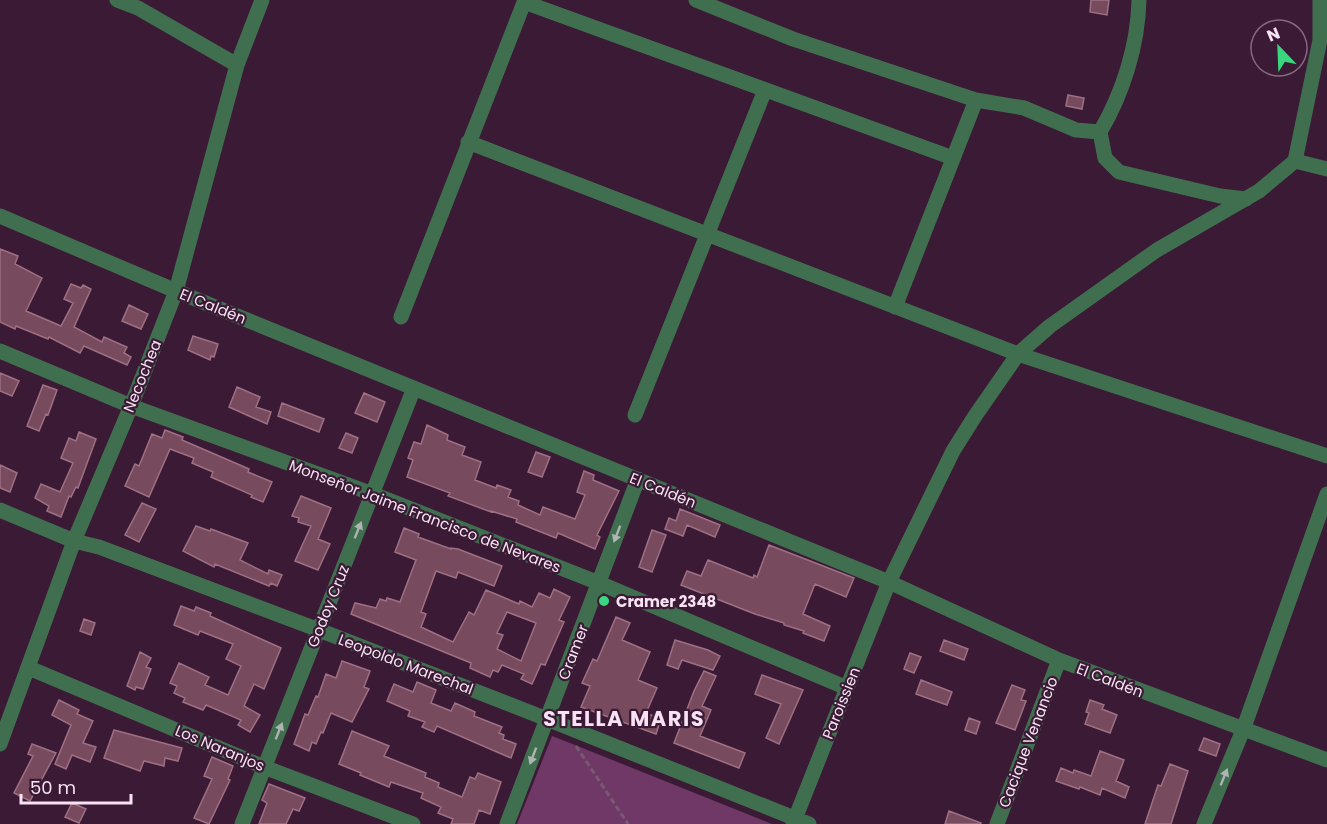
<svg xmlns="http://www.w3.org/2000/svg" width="1327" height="824" font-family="Poppins,sans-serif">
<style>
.green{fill:#6f3866}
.building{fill:#774a5d;stroke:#9f7083;stroke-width:1.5;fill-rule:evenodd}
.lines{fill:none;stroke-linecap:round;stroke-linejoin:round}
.path{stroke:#775a72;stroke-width:3;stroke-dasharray:6 3;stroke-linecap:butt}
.minor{stroke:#406f4f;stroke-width:15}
.oneway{fill:#aeb4b1}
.poi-dot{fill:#39d87f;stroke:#3a1a35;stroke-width:2}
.labels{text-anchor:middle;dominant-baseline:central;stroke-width:4.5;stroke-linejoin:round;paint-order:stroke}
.street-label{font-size:15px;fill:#f8e2f3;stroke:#3a1a35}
.poi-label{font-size:15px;font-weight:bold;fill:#f8e2f3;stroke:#3a1a35;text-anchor:start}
.district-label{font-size:21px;font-weight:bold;letter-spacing:1.5px;fill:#f8e2f3;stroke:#3a1a35}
</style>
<rect width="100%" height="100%" fill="#3a1a35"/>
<path class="green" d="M552,736L575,745L772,824H517Z"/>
<path class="building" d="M1091,0H1109L1107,15L1090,12Z
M1068,95L1084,98L1082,109L1066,106Z
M0,249L18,256L15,264L42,278L26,311L61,326L73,303L64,299L71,284L81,288L83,285L91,289L74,327L102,342L104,337L127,347L124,353L131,357L127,365L84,346L80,353L49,337L48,339L16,326L15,329L0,322Z
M129,305L148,314L141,329L122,321Z
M193,336L218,344L214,357L211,356L210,360L188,350Z
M0,373L19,381L12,396L0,391Z
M43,385L57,390L48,415L46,414L39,431L27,426Z
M237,387L260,397L256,407L271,412L267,424L229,407Z
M364,393L385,402L377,422L355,413Z
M282,403L324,419L319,432L278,416Z
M427,425L448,435L447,440L465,447L462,455L481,462L475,480L496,488L497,485L511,490L508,497L519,501L518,505L540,515L543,507L575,519L585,495L577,492L584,471L594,475L593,480L619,491L597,535L600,537L595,549L558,533L556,538L516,522L517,519L491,511V512L448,496L450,493L407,477L413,460L408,458L414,442L421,444Z
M165,430L183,437L182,440L249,469L248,472L272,482L263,502L251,497L252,495L211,477L213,472L192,463L194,458L170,449L149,497L125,486L135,464L139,466L152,434L162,438Z
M79,432L96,439L78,488L76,487L71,497L69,496L61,517L47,511L49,506L35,498L41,484L60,492L73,463L61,458L69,438L76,441Z
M346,433L358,438L352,453L339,448Z
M536,452L550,457L542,477L528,472Z
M0,465L17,473L10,492L0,488Z
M301,496L331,508L318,539L330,544L318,570L295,561L311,526L298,522L299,518L292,516Z
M142,503L156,509L139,542L125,535Z
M680,509L720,525L715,537L687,525L683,536L665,529L669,518L676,521Z
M196,526L210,531L211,529L248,543L240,560L268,574L269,570L282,575L277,586L271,583L269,586L215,564L214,567L183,551Z
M404,528L419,534L418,537L451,549V548L458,549L502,566L494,586L458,572L456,578L436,571L421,612L426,614L421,627L453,642L469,612L474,615L486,590L519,604L520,601L532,607L539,593L550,598L554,589L570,597L559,620L564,622L553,647L545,665L541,664L532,684L521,679L524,674L502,665L498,672L493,670L490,677L470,668L471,663L351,614L355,603L376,608L380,599L386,601L387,598L400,602L416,560L395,552ZM507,612L536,623L521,661L497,649L503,635L497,633Z
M652,530L666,535L652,572L639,567Z
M769,545L854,578L846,597L815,584L803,614L830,626L824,641L803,633L804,631L784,625V623L755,614L681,585L687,571L701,576L708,560L753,578L754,575L757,577Z
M181,606L194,611L196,607L211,613L210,616L281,648L264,689L254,684L244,706L260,715L250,732L238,725L241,720L206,705L203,710L183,702L185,698L174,693L177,686L170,683L179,663L209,677L205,685L228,695L241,666L226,659L233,644L200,631L198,635L174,625Z
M616,617L630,623L622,640L650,652L638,680L657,688L646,713L661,719L656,734L581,707L590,686L582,683L593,659L597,661Z
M84,619L95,623L91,635L80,631Z
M675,640L708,650L720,656L713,670L682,660L678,669L667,665Z
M944,640L968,649L964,660L940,651Z
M140,652L151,658L146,667L151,669L143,689L136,687L135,690L127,686Z
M910,653L921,657L914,673L904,669Z
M342,661L370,671L364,687L369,689L352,722L331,713L323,733L321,732L316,744L312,742L309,751L294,744L305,714L308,715L316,696L318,697L326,674L336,678Z
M704,671L716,676L702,706L711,710L700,736L745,753L739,768L674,743L694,691Z
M762,675L803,690L779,744L766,738L781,704L755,694Z
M921,680L952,692L947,705L916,694Z
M417,682L436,690L431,703L451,711L455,703L475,712L474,716L502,727L499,733L504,735L503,739L516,744L511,758L437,726L434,732L422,727L425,722L408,716L410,711L387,701L394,684L413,692Z
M1012,685L1025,690L1021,700L1026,701L1015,730L996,723Z
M59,700L79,710L77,714L93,721L83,743L96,747L90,762L72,755L66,769L55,764L71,725L52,715Z
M1090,700L1104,705L1102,709L1117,715L1110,733L1085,724L1089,713L1086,712Z
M969,718L980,722L976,734L965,730Z
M114,730L182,748L178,761L165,758L164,766L144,761L140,771L104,758Z
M352,731L389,746L384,756L426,773L425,777L439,783L438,787L462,797L470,777L475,779L478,773L501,782L490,814L479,810L474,824H451L453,819L438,813L441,807L421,798L423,793L391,782L389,787L360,775L361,773L339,764Z
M1204,738L1220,744L1216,756L1199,750Z
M32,744L56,753L30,801L14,793L33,756L28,754Z
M1100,751L1124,760L1116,781L1129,787L1125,798L1102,788L1100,795L1080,787L1079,789L1056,781L1061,768L1073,773L1074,770L1091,776Z
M212,757L233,766L228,779L230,780L209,824L194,818L212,779L204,776Z
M1170,764L1188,771L1171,824H1145L1158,785L1161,786Z
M269,784L305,798L299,811L293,809L286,824H259L267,803L262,800Z
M72,803L86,809L79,823L65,817Z
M949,811L981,823L980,824H945Z"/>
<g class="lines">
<path class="path" d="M576,746L628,824"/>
<path class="minor" d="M117,0L138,8L237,65
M696,0L793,39L976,100L1024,108L1076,130L1100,132L1105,158L1119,172L1220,196L1246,199
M524,2L953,158
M1100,132C1123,93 1138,45 1139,0
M468,142L1018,354L1327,456
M1295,161L1327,169
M0,216L176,291L889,582L1059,660L1327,760
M895,307L976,100
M401,317L525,0
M0,351L131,406L373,494L599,583L847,688
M635,415L765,90
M0,510L74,541L99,547L319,630L547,719L809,824
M29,668L264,767L413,824
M0,744L74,541L131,406L176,291L237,65L262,0
M242,824L414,388
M507,824L638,479
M793,824L889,582L953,451L975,416L1018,354L1050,326L1157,250L1259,191L1295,161L1320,40V0
M997,824L1059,660
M1204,824L1243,730L1327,494"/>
</g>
<defs><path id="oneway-solid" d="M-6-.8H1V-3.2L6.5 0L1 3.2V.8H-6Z" transform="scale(1.5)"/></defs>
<g class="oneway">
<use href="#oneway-solid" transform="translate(358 530) rotate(-68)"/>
<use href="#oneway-solid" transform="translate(617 534) rotate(111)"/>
<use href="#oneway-solid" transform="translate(279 731) rotate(-68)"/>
<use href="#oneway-solid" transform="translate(533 756) rotate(111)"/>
<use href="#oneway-solid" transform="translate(1224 777) rotate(-68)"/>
</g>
<circle class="poi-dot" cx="604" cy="601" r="6"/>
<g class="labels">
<g class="street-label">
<text transform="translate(213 306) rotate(22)">El Caldén</text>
<text transform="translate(142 376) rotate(-68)">Necochea</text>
<text transform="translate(663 490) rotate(22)">El Caldén</text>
<text transform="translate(425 516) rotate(21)">Monseñor Jaime Francisco de Nevares</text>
<text transform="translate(328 606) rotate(-68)">Godoy Cruz</text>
<text transform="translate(573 652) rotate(-69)">Cramer</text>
<text transform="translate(406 664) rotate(21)">Leopoldo Marechal</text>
<text transform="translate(1110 680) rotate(21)">El Caldén</text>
<text transform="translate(841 703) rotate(-68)">Paroissien</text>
<text transform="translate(1028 742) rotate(-69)">Cacique Venancio</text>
<text transform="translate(220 748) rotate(23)">Los Naranjos</text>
</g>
<g class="poi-label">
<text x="616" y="601">Cramer 2348</text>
</g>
<g class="district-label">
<text x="624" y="718">STELLA MARIS</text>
</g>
</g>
<g transform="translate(1279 48) rotate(337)"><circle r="28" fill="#3a1a35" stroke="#866a81" stroke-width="1.5"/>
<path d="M0-4.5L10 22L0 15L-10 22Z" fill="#39d87f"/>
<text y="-9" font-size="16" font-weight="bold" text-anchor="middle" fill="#f8e2f3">N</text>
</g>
<path d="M21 794v9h110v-9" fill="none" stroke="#f8e2f3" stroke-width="3"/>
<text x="30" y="794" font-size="18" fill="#f8e2f3" stroke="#3a1a35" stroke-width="4.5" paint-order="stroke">50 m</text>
</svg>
